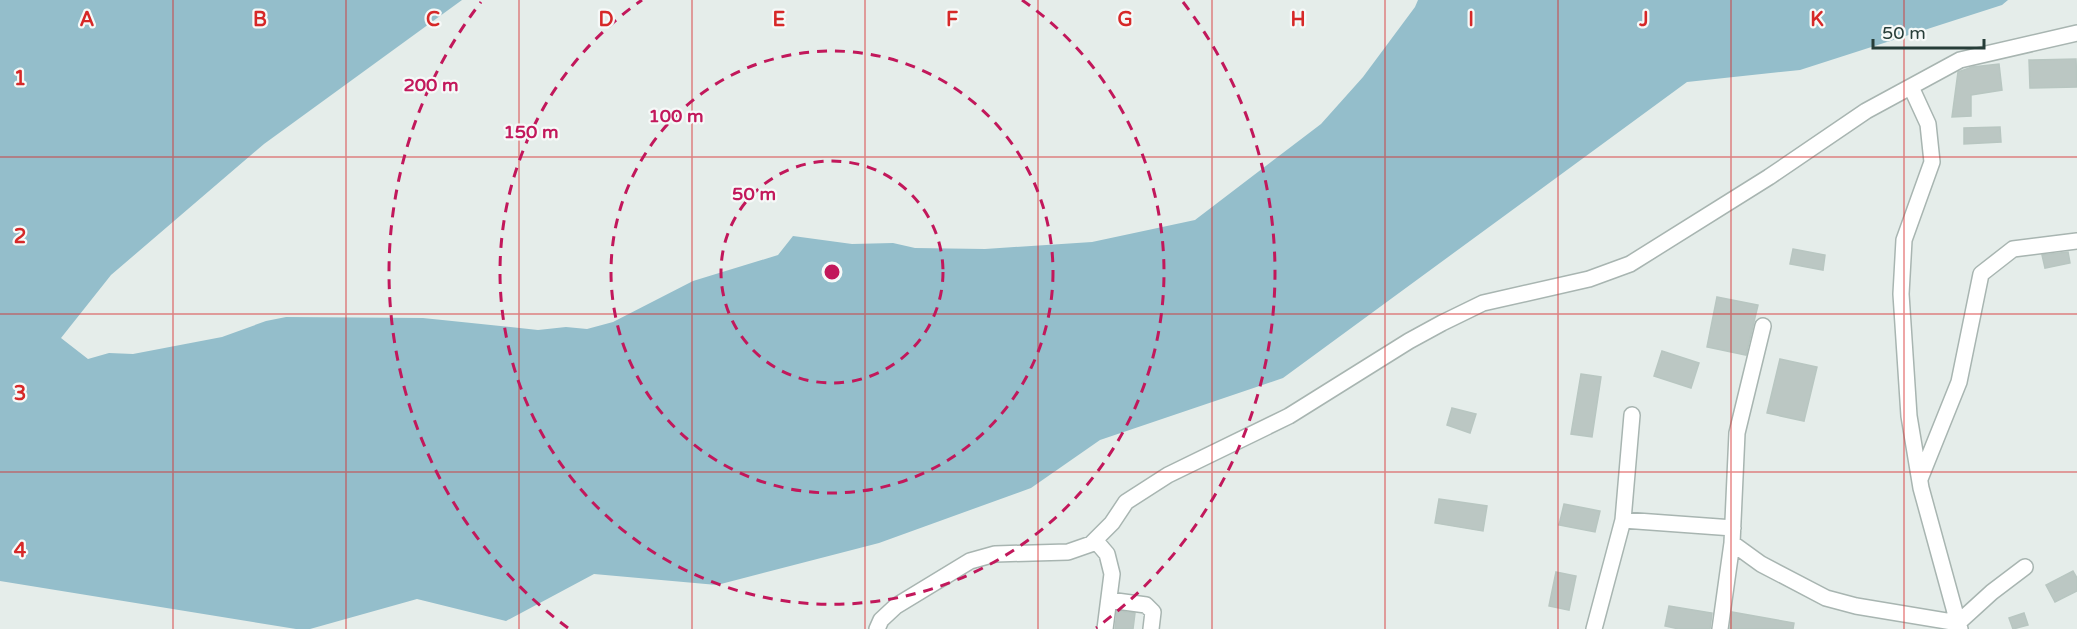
<svg xmlns="http://www.w3.org/2000/svg" width="2077" height="629" font-family="'Varela Round',sans-serif">
<style>
.water{fill:#94becb}
.building{fill:#bbc7c3;stroke:#b8c6c1;stroke-width:1.5}
.lines{fill:none;stroke-linecap:round;stroke-linejoin:round}
.minor-casing{stroke:#a8b5b1;stroke-width:18}
.minor{stroke:#fff;stroke-width:15}
.grid{fill:none;stroke:#d62828;stroke-width:1.5;stroke-opacity:0.55}
.ring{fill:none;stroke:#c2185b;stroke-width:3;stroke-dasharray:10 8}
.grid-label{font-size:20px;text-anchor:middle;font-weight:bold;fill:#d62828;stroke:#f6f9f8;stroke-width:4.5;stroke-linejoin:round;paint-order:stroke}
.centre{fill:#c2185b;stroke:#f6f9f8;stroke-width:3}
.ring-label{font-size:18px;text-anchor:middle;font-weight:bold;fill:#c2185b;stroke:#f6f9f8;stroke-width:4.5;stroke-linejoin:round;paint-order:stroke}
</style>
<rect width="100%" height="100%" fill="#e5edea"/>
<path class="water" d="M0,0H462L264,144L111,275L61,338L88,359L109,353L133,354L222,337L266,321L286,317L423,318L538,330L566,327L587,329L613,322L693,281L778,255L793,236L852,244L893,243L915,248L985,249L1092,242L1195,220L1321,124L1363,77L1415,7L1418,0H2008L2002,5L1800,70L1687,82L1283,378L1100,440L1031,488L879,543L717,585L594,574L506,621L417,599L310,629H296L0,581Z"/>
<path class="building" d="M2076,59L2077,87L2030,88L2029,60Z
M1999,64L2002,90L1971,95V116L1952,117L1958,72L1972,67Z
M2000,127L2001,142L1964,144V128Z
M1793,249L1825,255L1823,270L1790,264Z
M2068,252L2070,263L2045,268L2042,255Z
M1717,297L1758,305L1746,355L1707,347Z
M1662,351L1699,363L1691,388L1654,376Z
M1780,359L1817,367L1804,421L1767,413Z
M1581,374L1601,377L1592,437L1571,434Z
M1452,408L1476,414L1470,433L1447,425Z
M1439,499L1487,506L1483,531L1435,523Z
M1564,504L1600,511L1595,532L1559,525Z
M2073,571L2077,578V591L2055,602L2046,585Z
M1556,572L1576,576L1569,610L1549,606Z
M1669,606L1712,613L1710,629H1679L1665,626Z
M1117,611L1135,613L1133,629H1115Z
M1732,612L1794,623L1793,629H1730Z
M2024,613L2028,625L2013,629L2009,618Z"/>
<g class="lines">
<g class="minor-casing">
<path id="minor" d="M1911,87L1928,124L1932,162L1904,240L1901,294L1909,416L1921,488L1958,623L1992,592L2025,567
M1920,479L1959,382L1981,274L2013,249L2077,241
M1623,520L1733,528
M1095,540L1107,554L1112,574L1105,629
M1732,543L1761,564L1826,598L1856,606L1958,623L1960,629
M1109,600L1146,605L1153,612L1151,629
M877,629L881,620L896,606L970,561L995,554L1068,552L1091,544L1112,523L1126,502L1168,475L1289,416L1409,341L1442,323L1483,303L1589,279L1630,264L1769,177L1866,111L1960,60L2077,33
M1594,629L1623,520L1632,415
M1720,629L1732,543L1737,433L1763,326"/>
</g>
<use href="#minor" class="minor"/>
</g>
<path class="grid" d="M173,0V629M346,0V629M519,0V629M692,0V629M865,0V629M1038,0V629M1212,0V629M1385,0V629M1558,0V629M1731,0V629M1904,0V629M0,157H2077M0,314H2077M0,472H2077"/>
<g class="ring">
<circle cx="832" cy="272" r="111"/>
<circle cx="832" cy="272" r="221"/>
<path d="M1022 0A332 332 0 1 1 642 0"/>
<path d="M568 628A443 443 0 0 1 481 2M1183 2A443 443 0 0 1 1096 628"/>
</g>
<g class="grid-label">
<text x="87" y="26">A</text>
<text x="260" y="26">B</text>
<text x="433" y="26">C</text>
<text x="606" y="26">D</text>
<text x="779" y="26">E</text>
<text x="952" y="26">F</text>
<text x="1125" y="26">G</text>
<text x="1298" y="26">H</text>
<text x="1471" y="26">I</text>
<text x="1644" y="26">J</text>
<text x="1817" y="26">K</text>
<text x="20" y="85">1</text>
<text x="20" y="243">2</text>
<text x="20" y="400">3</text>
<text x="20" y="557">4</text>
</g>
<circle cx="832" cy="272" r="9" class="centre"/>
<g class="ring-label">
<text x="431" y="91">200 m</text>
<text x="676" y="122">100 m</text>
<text x="531" y="138">150 m</text>
<text x="754" y="200">50 m</text>
</g>
<path d="M1873 39v9h111v-9" fill="none" stroke="#263d38" stroke-width="3"/>
<text x="1882" y="39" font-size="18" fill="#263d38" stroke="#f6f9f8" stroke-width="4.5" paint-order="stroke">50 m</text>
</svg>
